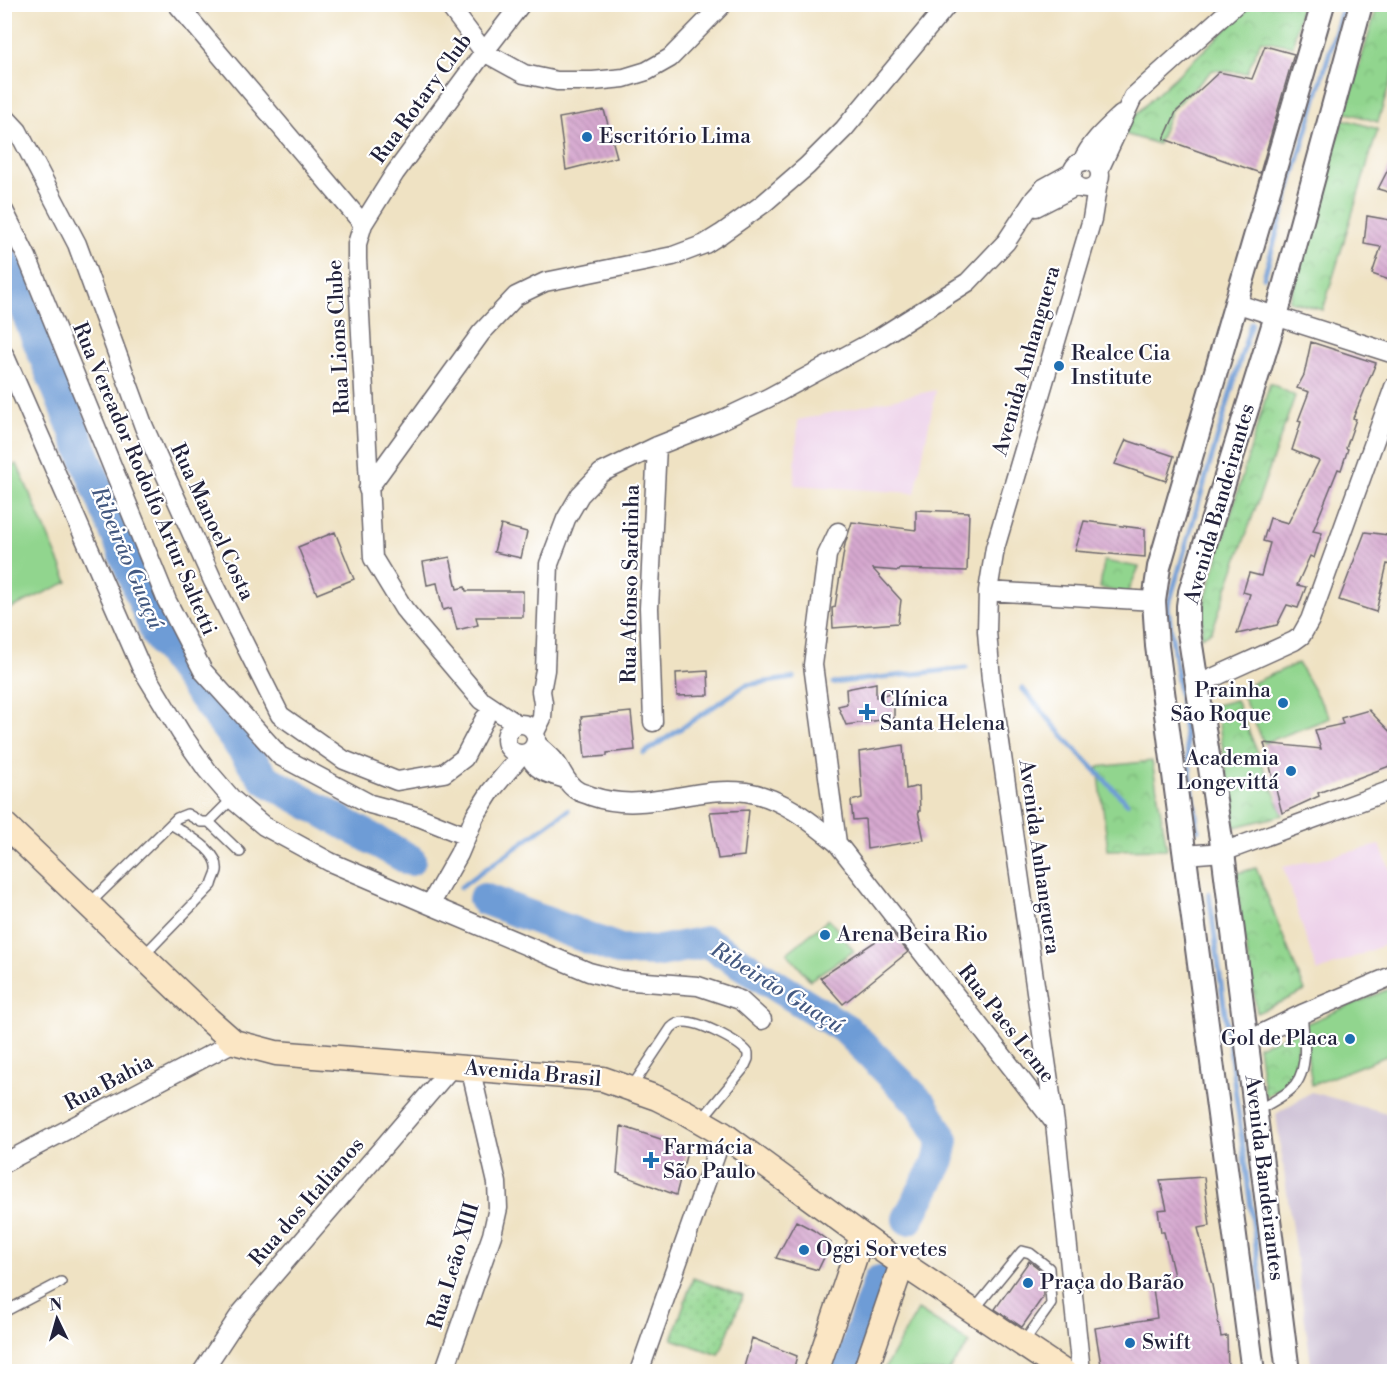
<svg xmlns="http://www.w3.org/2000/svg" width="1399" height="1376" font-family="'Libre Bodoni',serif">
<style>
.built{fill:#edd1e9}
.industrial{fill:#ccbfd4}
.grass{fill:url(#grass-dots);stroke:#5a7c64;stroke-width:1.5}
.park{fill:url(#park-crowns);stroke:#5a7c64;stroke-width:1.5}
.pitch{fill:#91d58e;stroke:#5a7c64;stroke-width:1.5}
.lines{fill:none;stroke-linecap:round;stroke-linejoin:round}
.stream{stroke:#6e9cd6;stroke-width:5}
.river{stroke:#6e9cd6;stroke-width:32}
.building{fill:url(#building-back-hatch)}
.service-casing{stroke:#6a656b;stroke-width:12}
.minor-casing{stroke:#6a656b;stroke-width:21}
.tertiary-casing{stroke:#6a656b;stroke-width:26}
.secondary-casing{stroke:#6a656b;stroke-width:27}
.service{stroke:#fff;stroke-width:9}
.minor{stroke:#fff;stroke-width:18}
.tertiary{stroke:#fff;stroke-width:22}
.secondary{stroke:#fbe6c4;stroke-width:24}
.poi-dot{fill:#1f6fb2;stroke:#fff;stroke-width:2}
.labels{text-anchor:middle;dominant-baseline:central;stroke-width:4.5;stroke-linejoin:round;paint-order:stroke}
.street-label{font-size:21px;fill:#22223b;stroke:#fff}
.poi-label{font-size:21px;fill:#22223b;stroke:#fff;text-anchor:start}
.water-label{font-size:22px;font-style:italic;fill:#445981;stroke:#fff}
</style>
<defs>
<pattern id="grass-dots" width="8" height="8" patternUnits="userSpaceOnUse" patternTransform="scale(1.5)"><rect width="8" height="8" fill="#91d58e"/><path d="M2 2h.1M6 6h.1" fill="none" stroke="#7db77b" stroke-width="1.8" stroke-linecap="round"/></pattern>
<pattern id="park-crowns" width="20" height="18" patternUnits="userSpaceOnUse" patternTransform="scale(1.5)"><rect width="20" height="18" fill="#91d58e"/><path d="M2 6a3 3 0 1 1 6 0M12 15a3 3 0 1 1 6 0" fill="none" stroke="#7db77b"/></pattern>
<pattern id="building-back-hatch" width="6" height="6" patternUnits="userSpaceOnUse" patternTransform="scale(1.5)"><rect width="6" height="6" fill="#d6a8cf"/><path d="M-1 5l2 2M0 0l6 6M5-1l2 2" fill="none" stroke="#b790b3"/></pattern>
</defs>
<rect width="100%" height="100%" fill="#fff"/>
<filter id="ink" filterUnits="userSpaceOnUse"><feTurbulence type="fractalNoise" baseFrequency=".0167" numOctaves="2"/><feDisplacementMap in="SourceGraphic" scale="12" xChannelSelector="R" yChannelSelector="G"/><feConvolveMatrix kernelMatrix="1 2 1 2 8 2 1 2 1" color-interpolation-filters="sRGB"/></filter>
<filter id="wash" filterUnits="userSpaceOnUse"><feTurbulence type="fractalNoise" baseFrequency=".008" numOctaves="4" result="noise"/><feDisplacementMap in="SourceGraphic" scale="24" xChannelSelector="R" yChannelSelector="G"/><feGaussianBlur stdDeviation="1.35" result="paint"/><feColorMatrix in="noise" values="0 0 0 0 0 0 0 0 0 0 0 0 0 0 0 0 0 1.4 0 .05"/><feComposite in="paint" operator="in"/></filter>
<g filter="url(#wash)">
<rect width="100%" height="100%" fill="#efe2c3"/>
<path class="built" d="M936,390L915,493L794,485L798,420Z
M1380,845L1394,879V941L1317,972L1283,867Z"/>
<path class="industrial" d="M1311,1092L1394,1115V1371H1312L1276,1114Z"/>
<path class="grass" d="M693,1278L743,1296L719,1355L672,1339Z"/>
<path class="park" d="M1378,4L1394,5V70L1378,122L1345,112Z
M1252,5H1301L1293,46L1261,40L1247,73L1213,70L1171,110L1158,144L1121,133L1138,112Z
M1343,119L1378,129L1323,310L1289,301Z
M1270,383L1295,396L1212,631L1201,637L1204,604Z
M1104,561L1139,567L1127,594L1100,588Z
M1236,700L1283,815L1235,827L1216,705Z
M1152,761L1167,849L1108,850L1098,767Z
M1256,868L1305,991L1257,1013L1234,874Z
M1300,1030L1293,1081L1265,1097L1258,1046Z"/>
<path class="pitch" d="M17,464L68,582L5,611V470Z
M1298,663L1330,718L1264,743L1239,689Z
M829,919L854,951L810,980L787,953Z
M1394,987V1053L1312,1085L1303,1025Z
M918,1310L970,1343L948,1371H883Z"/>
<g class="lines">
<path class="stream" d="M1264,277L1341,13
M833,683L966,668
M1022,688L1072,746L1127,803
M644,753L746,685L794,678
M1198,830L1168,607L1251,323
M461,887L568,810
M1209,893L1262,1291"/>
<path class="river" d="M4,262L10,271L157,635L265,779L410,860
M484,899L620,950L660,951L707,942L847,1030L922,1105L943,1140L939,1160L908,1219
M847,1372L879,1281"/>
</g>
<g id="blocks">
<path class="building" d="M1265,46L1294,54L1260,173L1164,139L1176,112L1219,72L1252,79Z
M604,110L617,157L566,170L559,118Z
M1395,156V194L1378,189Z
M1392,215H1395V282L1372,274L1381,247L1364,244L1367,216L1390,220Z
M1311,342L1376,363L1353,418L1356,419L1346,448L1348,449L1341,470L1338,469L1313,531L1322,533L1314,558L1310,556L1297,585L1306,587L1298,608L1287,605L1277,625L1237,634L1250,594L1243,592L1249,573L1261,576L1270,543L1263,541L1270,518L1288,523L1319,461L1292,450L1301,422L1298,421L1309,392L1297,388L1304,375Z
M1126,440L1174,456L1166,481L1115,464Z
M916,510L969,512L967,571L900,569L899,571L873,569L901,600L898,623L833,628L832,608L835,607L845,544L852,522L916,530Z
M1084,521L1145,529V557L1075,551Z
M501,525L527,532L521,558L494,552Z
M335,532L354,579L317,594L298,547Z
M1365,532L1395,536V566L1387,564L1376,612L1339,600Z
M450,557L457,589L465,587L466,591H523V617H476L478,625L457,630L451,608L443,610L437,583L427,585L423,562Z
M708,671L709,695L677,696L676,673Z
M876,683V697L894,692V718L846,725L838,706L847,704L846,689Z
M1369,710L1395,737V764L1318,793L1319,796L1282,813L1264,743L1321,749L1315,730L1343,724L1341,718Z
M631,712L635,750L607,753V756L585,758L581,717Z
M903,745L906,789L919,786L920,811H918L924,840L867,849L865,819L853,820L851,801L862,798L859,752Z
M749,810L744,856L718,859L710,812Z
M891,931L908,952L843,1004L820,978Z
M621,1126L688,1148L676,1195L617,1173Z
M1204,1177L1210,1226L1198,1228L1212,1285L1221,1337L1227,1336L1228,1371H1102L1095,1328L1157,1318L1153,1288L1176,1285L1164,1232H1161L1158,1210L1167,1209L1160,1180Z
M796,1221L813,1230L831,1243L818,1270L776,1258Z
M1029,1261L1042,1271L1043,1297L1022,1327L995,1309Z
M752,1338L797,1356L793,1371H743Z"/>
</g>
</g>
<g filter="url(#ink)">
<use href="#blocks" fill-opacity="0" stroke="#6a656b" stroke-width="1.5"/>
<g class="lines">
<g class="service-casing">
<path id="service" d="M209,822L240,852
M89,904L177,818L187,814L201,822H209L232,799
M143,956L212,885C213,880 216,875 217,871C220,850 185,834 171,824
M631,1088L671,1028C675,1024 678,1022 684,1022C699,1021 739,1041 748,1053V1059L744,1068L702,1119
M1256,1111C1267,1105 1279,1099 1289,1091C1311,1074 1304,1038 1302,1014
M974,1310L1022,1251L1030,1253L1049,1268L1051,1304L1023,1343
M4,1312L61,1282"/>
</g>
<g class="minor-casing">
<path id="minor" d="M177,4L363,224
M448,4L484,52L524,74L557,81H593L624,78L647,71L670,58L723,4
M4,116L18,131L77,244L144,427L213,581L280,715L344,760L397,781L444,773L464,758L485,718
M1072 175a14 14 0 1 1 28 0a14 14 0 1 1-28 0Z
M1082,162C1090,143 1106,129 1121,115
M1099,170L1133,97L1236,4
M1036,207L1077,186
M4,211L27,257L167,601L203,671L280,756L370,804L419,817L466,836
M1235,303L1394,354
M4,354L141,667L181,733L207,770L232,799L264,826L330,862L430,905L589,972L620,980L698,986L740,1000L762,1020
M368,489L481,333L516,296L545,282L673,256L705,244L721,234L763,204L807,166L844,129L948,4
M988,591L1154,601
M1199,684L1294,641L1301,636L1310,620L1394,387
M653,722L649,608L657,446
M517,724L481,700L404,609L373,558L357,259V244L363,224L395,173L484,52L521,4
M506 739a15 15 0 1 1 30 0a15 15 0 1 1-30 0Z
M535,732L542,718L543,703L541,691L545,670L549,564L566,519L580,495L601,473L657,446L715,423L768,398L879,338L968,282L1006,242L1035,198L1044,188L1073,172
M536,743C541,748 547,753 553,759C562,768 565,784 578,791C581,793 587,794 591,796C646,815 692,785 746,792C781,797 810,821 837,843L1054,1122
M528,752C534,771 548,774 566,779
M837,843L813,665L827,555L838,532
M1185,855L1223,852L1394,789
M430,905L459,854L475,816L491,791L522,754
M1247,1041L1302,1014L1394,975
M4,1163L234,1042
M202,1372L241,1313L452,1067
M444,1372L492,1235L498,1208L497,1183L470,1067
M639,1372L723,1134
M1081,1372L1055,1123L991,680L987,631L988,591L995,548L1092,219L1098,182"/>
</g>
<g class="tertiary-casing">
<path id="tertiary" d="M1253,1372L1157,646L1154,601L1159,567L1323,4
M1288,1372L1223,852L1188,626V606L1190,592L1276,316L1361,4"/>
</g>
<g class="secondary-casing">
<path id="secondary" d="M4,824L209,1020L234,1042L276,1053L603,1079L657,1098L685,1112L723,1134L876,1246L1064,1372
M816,1372L862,1236
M865,1372L902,1264"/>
</g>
<use href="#service" class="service"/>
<use href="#minor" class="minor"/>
<use href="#tertiary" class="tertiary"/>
<use href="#secondary" class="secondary"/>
</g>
</g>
<g class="poi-dot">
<circle cx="587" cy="137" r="6"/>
<circle cx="1059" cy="366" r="6"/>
<circle cx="1283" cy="703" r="6"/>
<path d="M864 703h6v6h6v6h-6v6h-6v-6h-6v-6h6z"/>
<circle cx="1291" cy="771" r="6"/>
<circle cx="825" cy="935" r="6"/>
<circle cx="1350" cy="1039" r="6"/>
<path d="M648 1151h6v6h6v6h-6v6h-6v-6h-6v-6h6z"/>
<circle cx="804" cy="1250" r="6"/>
<circle cx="1028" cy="1283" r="6"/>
<circle cx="1130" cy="1343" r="6"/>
</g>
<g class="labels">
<g class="street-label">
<text transform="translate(422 99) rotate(-54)">Rua Rotary Club</text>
<text transform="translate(339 337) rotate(-93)">Rua Lions Clube</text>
<text transform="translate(1027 361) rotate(-74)">Avenida Anhanguera</text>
<text transform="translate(144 479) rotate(67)">Rua Vereador Rodolfo Artur Saltetti</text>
<text transform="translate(1220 504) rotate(-74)">Avenida Bandeirantes</text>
<text transform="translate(212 522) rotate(65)">Rua Manoel Costa</text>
<text transform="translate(631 584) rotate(-89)">Rua Afonso Sardinha</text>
<text transform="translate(1039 857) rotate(82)">Avenida Anhanguera</text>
<text transform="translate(1006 1024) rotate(52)">Rua Paes Leme</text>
<text transform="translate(533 1074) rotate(5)">Avenida Brasil</text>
<text transform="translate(109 1083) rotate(-28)">Rua Bahia</text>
<text transform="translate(1264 1178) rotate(83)">Avenida Bandeirantes</text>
<text transform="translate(307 1202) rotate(-49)">Rua dos Italianos</text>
<text transform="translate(454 1266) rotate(-73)">Rua Leão XIII</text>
</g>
<g class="poi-label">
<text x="599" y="137">Escritório Lima</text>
<text x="1071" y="354">Realce Cia<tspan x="1071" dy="24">Institute</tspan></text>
<text x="1271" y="691" text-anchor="end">Prainha<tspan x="1271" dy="24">São Roque</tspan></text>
<text x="880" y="700">Clínica<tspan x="880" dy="24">Santa Helena</tspan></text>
<text x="1279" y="759" text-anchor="end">Academia<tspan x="1279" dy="24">Longevittá</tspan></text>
<text x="837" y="935">Arena Beira Rio</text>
<text x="1338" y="1039" text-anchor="end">Gol de Placa</text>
<text x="663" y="1148">Farmácia<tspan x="663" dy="24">São Paulo</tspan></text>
<text x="816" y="1250">Oggi Sorvetes</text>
<text x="1040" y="1283">Praça do Barão</text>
<text x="1142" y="1343">Swift</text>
</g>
<g class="water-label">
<text transform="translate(127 558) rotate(67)">Ribeirão Guaçú</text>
<text transform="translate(777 988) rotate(32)">Ribeirão Guaçú</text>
</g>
</g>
<rect width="1399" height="1376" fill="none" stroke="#fff" stroke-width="24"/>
<g transform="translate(57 1319) rotate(355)" stroke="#ffffff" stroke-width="4.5" paint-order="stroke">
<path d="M0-4.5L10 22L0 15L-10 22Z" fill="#22223b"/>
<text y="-9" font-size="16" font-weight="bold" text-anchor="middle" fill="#22223b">N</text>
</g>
</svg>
